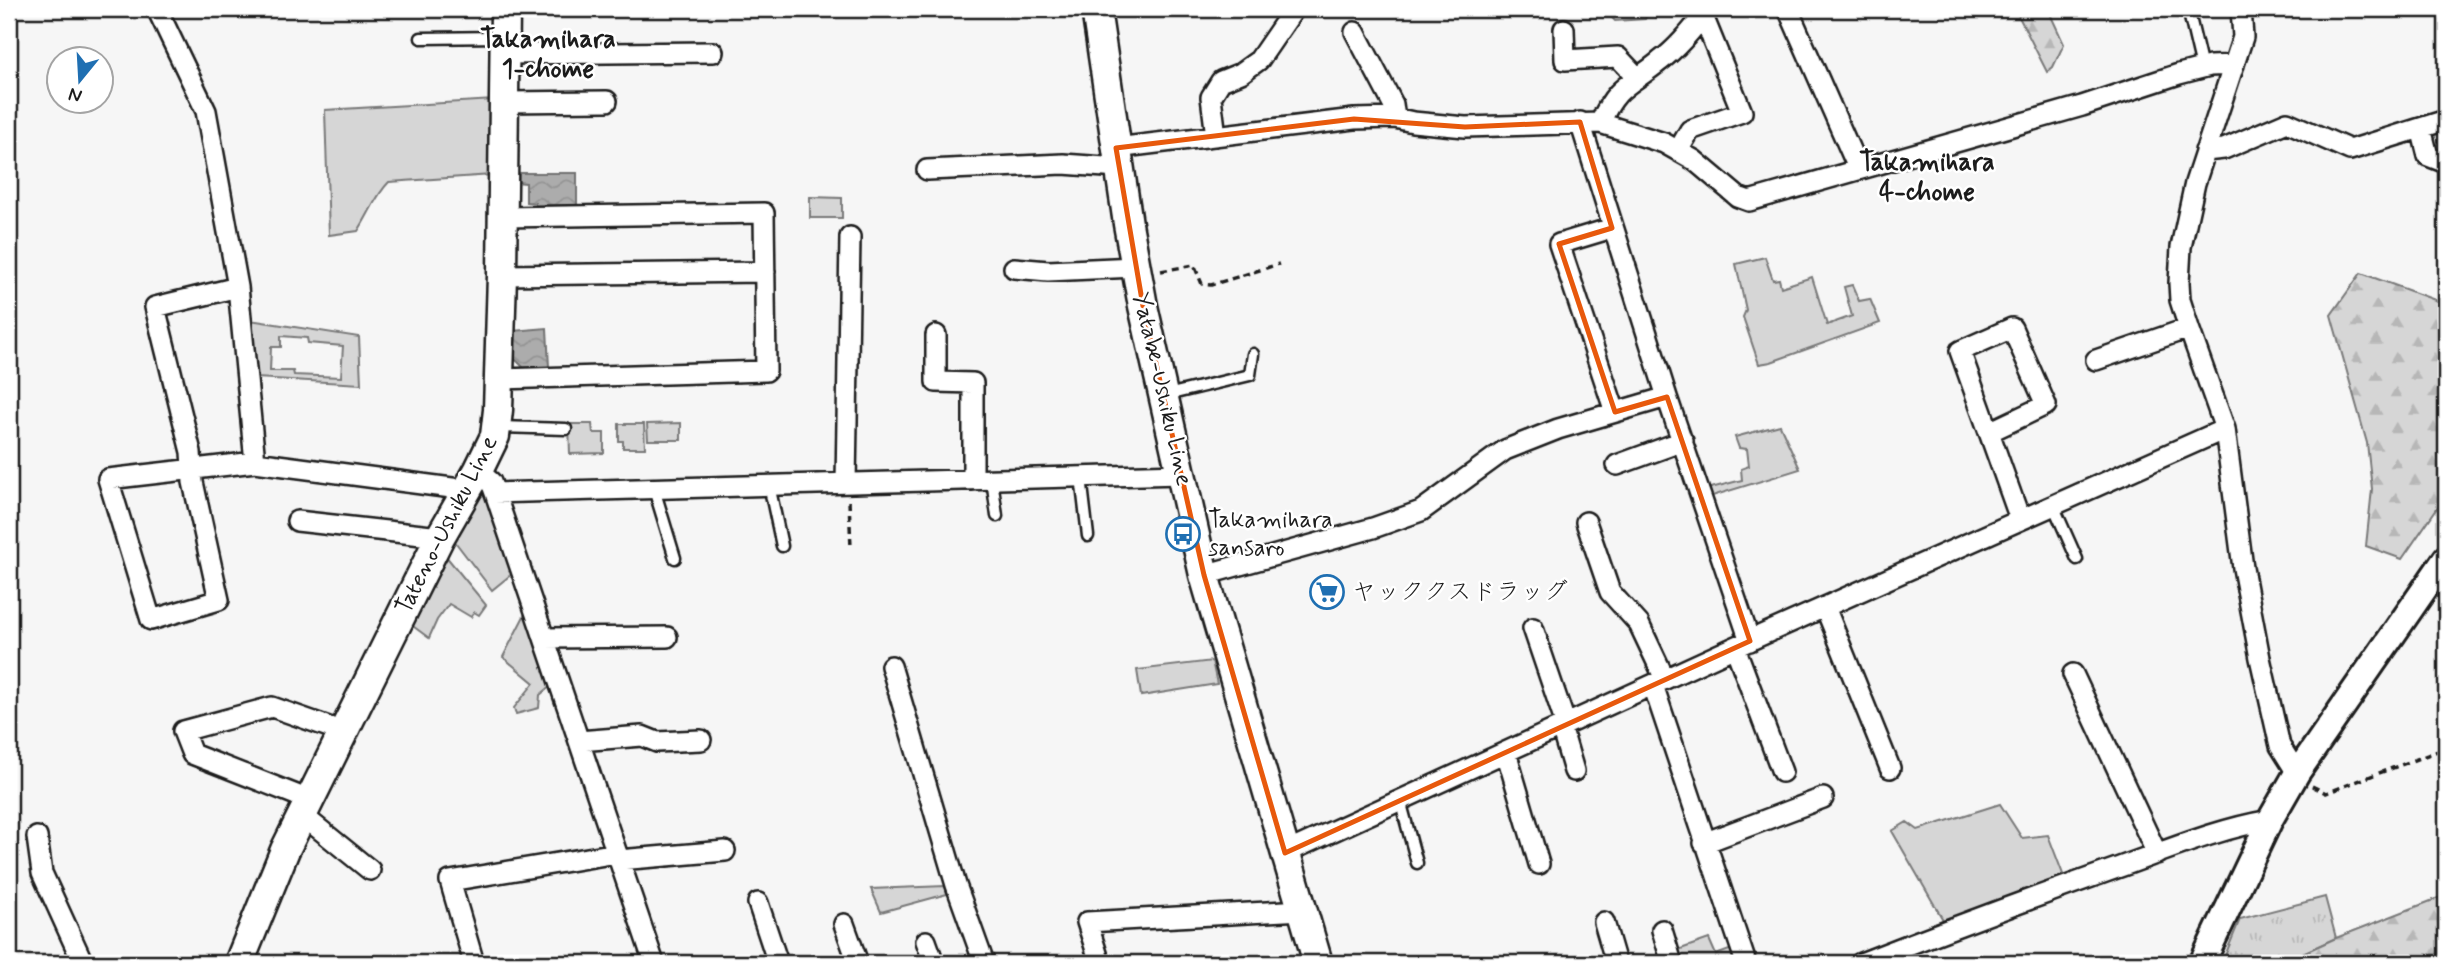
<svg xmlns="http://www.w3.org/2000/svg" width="2455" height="972" font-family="Mynerve,'Klee One',sans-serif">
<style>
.grass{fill:url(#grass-tufts);stroke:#797979;stroke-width:2}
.forest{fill:url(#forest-firs);stroke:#797979;stroke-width:2}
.garden{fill:#d6d6d6;stroke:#797979;stroke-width:2;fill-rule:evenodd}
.water{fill:url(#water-waves);stroke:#727272;stroke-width:2}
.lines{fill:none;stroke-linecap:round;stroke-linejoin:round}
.service-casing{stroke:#1c1c1c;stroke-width:15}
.minor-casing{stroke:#1c1c1c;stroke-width:24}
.tertiary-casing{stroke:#1c1c1c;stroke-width:30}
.secondary-casing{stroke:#1c1c1c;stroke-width:33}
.path{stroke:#1c1c1c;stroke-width:3.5;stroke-dasharray:7 5;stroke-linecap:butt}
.service{stroke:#fff;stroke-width:10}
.minor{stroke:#fff;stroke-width:19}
.tertiary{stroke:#fff;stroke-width:24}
.secondary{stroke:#fff;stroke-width:28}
.marked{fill:none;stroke:#e8590c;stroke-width:5;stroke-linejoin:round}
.labels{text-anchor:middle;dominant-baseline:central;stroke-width:5;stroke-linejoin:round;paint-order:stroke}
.street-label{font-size:24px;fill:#1c1c1c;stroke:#fff}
.poi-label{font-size:24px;fill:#1c1c1c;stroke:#fff;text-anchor:start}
.neighbourhood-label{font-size:26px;font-weight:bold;fill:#1c1c1c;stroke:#fff}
</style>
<defs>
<pattern id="grass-tufts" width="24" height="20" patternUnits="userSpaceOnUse" patternTransform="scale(1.75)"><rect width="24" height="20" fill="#d6d6d6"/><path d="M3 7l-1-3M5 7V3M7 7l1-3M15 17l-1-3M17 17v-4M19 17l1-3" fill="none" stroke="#b7b7b7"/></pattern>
<pattern id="forest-firs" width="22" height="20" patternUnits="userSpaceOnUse" patternTransform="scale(1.75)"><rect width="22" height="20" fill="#d6d6d6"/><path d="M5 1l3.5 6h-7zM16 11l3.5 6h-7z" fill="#b7b7b7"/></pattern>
<pattern id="water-waves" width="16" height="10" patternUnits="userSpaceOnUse" patternTransform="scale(1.75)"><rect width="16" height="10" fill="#acacac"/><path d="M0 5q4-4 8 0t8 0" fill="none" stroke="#939393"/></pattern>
</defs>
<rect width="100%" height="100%" fill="#f6f6f6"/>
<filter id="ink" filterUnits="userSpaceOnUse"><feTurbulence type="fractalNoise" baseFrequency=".0143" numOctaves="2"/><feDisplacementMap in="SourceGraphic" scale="14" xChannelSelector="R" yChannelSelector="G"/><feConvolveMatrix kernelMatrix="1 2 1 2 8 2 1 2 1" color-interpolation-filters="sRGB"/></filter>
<g filter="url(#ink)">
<path class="grass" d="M1604,9H1603H1649L1645,19L1615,21Z
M2325,897L2336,938L2281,963H2222L2240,919Z"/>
<path class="forest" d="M2015,9H2054L2051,16L2064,44L2053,67L2047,72Z
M2361,273L2446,304V495L2402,559L2366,546L2372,489L2367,443L2331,315Z
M2446,895V963H2281L2336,938Z"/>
<path class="garden" d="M494,100L492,175L389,182C375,196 369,215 358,231L329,235L325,110Z
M810,197L842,198V218H810Z
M1765,257L1773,280L1779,279L1781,287L1812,277L1827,325L1852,316L1844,287L1852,285L1859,301L1870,299L1880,323L1771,362L1759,364L1743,317L1746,310L1736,264Z
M250,320L359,337L361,384L256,378ZM281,336L307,338L308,343L343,346L341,377L294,375L293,371H270L271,347H281Z
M681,423V440H648L647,424Z
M569,424H592L593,433H604V453L570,454Z
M619,424H644L645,448H623V441H619Z
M1780,425L1800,469L1709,497L1707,489L1742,480L1741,469L1749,466L1747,449L1739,448L1735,437Z
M486,494L513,573L492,590L453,539L477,497Z
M445,555L486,605L479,615L474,612L471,617L449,604L437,620L429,638L410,624Z
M526,612L551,686L540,695L539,708L516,714L514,708L534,683L503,657Z
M1212,661L1217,684L1141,696L1137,670Z
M2000,804L2022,838L2048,835L2064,877L1946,925L1892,831L1907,822L1918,830Z
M945,886L947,894L881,912L871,889Z
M1709,939L1716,955L1732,949L1737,963H1681L1678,950Z"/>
<path class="water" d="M515,173H577V206H535V203L526,202V183L516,182Z
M547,328L549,367L524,368L514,358L513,331Z"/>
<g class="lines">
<g class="service-casing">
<path id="service" d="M2188,9L2202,68
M421,38L501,37
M1167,395L1250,375L1253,354
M497,427L566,429
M1081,477L1088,536
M992,479L997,516
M769,485L782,546
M654,489L675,558
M2053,505L2077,559
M1400,800L1417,863"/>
</g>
<g class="minor-casing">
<path id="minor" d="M157,9L206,111L238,287L255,462
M1788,9L1858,168
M2241,9L2243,37L2195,183L2181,247L2179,283L2180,300L2189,328L2225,429L2243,568L2260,658L2280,746L2297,773
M1564,29L1565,60L1618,57L1636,76
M1355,32L1393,104L1395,118
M505,54L713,52
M504,102L607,101
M1580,122L1667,397L1750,641
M1600,123C1618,83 1630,86 1660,61C1679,47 1694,27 1709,9
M2421,128L2428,156L2446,163
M1216,136L1211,97L1221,81L1241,73L1259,60L1294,9
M1116,148L1354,119L1395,118L1413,122L1465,127L1600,123L1664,143L1694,160L1738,197L1749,201L2082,106L2179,74L2210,66L2234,65
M1678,151L1690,130L1742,112L1703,16
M2205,151L2224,149L2287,122L2350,150L2446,120
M927,170L1063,164L1119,168
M1612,228L1559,244L1615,412
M1014,268L1048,271L1135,267
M502,275L765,272
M238,287L155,307L191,452L193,482L219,600L151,620L108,479L255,462L467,490
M936,335V382L973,383V480
M2096,360L2189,328
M499,379L766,371L764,213L503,217
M1989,432L2046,405L2012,328L1960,351L2020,519
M1617,465L1683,441
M478,471L491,482L495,493L654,963
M846,483L850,237
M495,493L1181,474
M297,521L440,537
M1586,522L1610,592L1639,624L1665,679
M1204,575L1373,528L1421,511L1505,450L1558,429L1667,397
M1825,607L1890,768
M1533,628L1566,725
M545,638L667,637
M1735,647L1782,772
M891,666L956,885L984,963
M2073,674L2157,854
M1653,685L1746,963
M1561,727L1574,771
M579,741L642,736L657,742L701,740
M1506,752L1539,864
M309,800L192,754L183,731L272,707L343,732
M302,815L370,870
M37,837L42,873L83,963
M1704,843L1823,798
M1285,853L1735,647L2225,429
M619,860L725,851
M758,903L778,963
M1604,922L1616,963
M844,924L858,963
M1662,930L1672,963
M926,941L934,963
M474,963L450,881L617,853
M1100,963L1087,922L1303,910
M1861,963C1946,930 2032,898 2117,868C2168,850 2217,829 2270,820"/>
</g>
<g class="tertiary-casing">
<path id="tertiary" d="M2202,963L2270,820L2297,773L2446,558"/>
</g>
<g class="secondary-casing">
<path id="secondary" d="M1096,9L1128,224L1143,306L1204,575L1318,963
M239,963L285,850L440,537L478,471L495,436L498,410L502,275L505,9"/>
</g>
<path class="path" d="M1161,271L1194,265L1202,284L1211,285L1279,264
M849,501L851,548
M2312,786L2326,793L2446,748"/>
<use href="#service" class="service"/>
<use href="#minor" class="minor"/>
<use href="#tertiary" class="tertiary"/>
<use href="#secondary" class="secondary"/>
</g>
</g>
<path class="marked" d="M1354,119L1465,127L1580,122L1612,228L1559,244L1615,412L1667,397L1750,641L1285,853L1204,575L1143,306L1116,148Z"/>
<defs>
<g id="bus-ring" transform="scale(1.75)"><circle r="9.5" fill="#fff" stroke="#1f6fb2" stroke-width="1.5"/><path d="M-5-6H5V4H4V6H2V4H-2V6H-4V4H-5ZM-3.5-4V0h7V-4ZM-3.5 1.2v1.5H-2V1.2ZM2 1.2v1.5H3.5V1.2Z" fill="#1f6fb2"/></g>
<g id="supermarket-ring" transform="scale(1.75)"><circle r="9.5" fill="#fff" stroke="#1f6fb2" stroke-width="1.5"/><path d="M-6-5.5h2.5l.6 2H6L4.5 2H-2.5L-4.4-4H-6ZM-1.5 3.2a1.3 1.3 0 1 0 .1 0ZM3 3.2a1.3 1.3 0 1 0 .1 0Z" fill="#1f6fb2"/></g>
</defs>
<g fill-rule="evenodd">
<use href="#bus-ring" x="1183" y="534"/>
<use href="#supermarket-ring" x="1327" y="592"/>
</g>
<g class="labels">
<g class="street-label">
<text transform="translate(1162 389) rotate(77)">Yatabe-Ushiku Line</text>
<text transform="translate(447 525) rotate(-63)">Tateno-Ushiku Line</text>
</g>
<g class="poi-label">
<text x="1208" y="520">Takamihara<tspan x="1208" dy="28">sansaro</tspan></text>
<text x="1352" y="592">ヤッククスドラッグ</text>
</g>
<g class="neighbourhood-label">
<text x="548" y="40">Takamihara<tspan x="548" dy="30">1-chome</tspan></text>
<text x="1927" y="163">Takamihara<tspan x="1927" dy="30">4-chome</tspan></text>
</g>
</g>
<rect width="2455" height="972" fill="none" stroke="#fff" stroke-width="35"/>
<rect x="18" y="18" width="2420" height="937" fill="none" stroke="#1c1c1c" stroke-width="2.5" filter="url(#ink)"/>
<g transform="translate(80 80) rotate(198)"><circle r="33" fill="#ffffff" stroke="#a4a4a4" stroke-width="2"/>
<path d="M0-5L12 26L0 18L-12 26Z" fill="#1f6fb2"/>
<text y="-10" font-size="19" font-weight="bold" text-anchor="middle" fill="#1c1c1c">N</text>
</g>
</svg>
